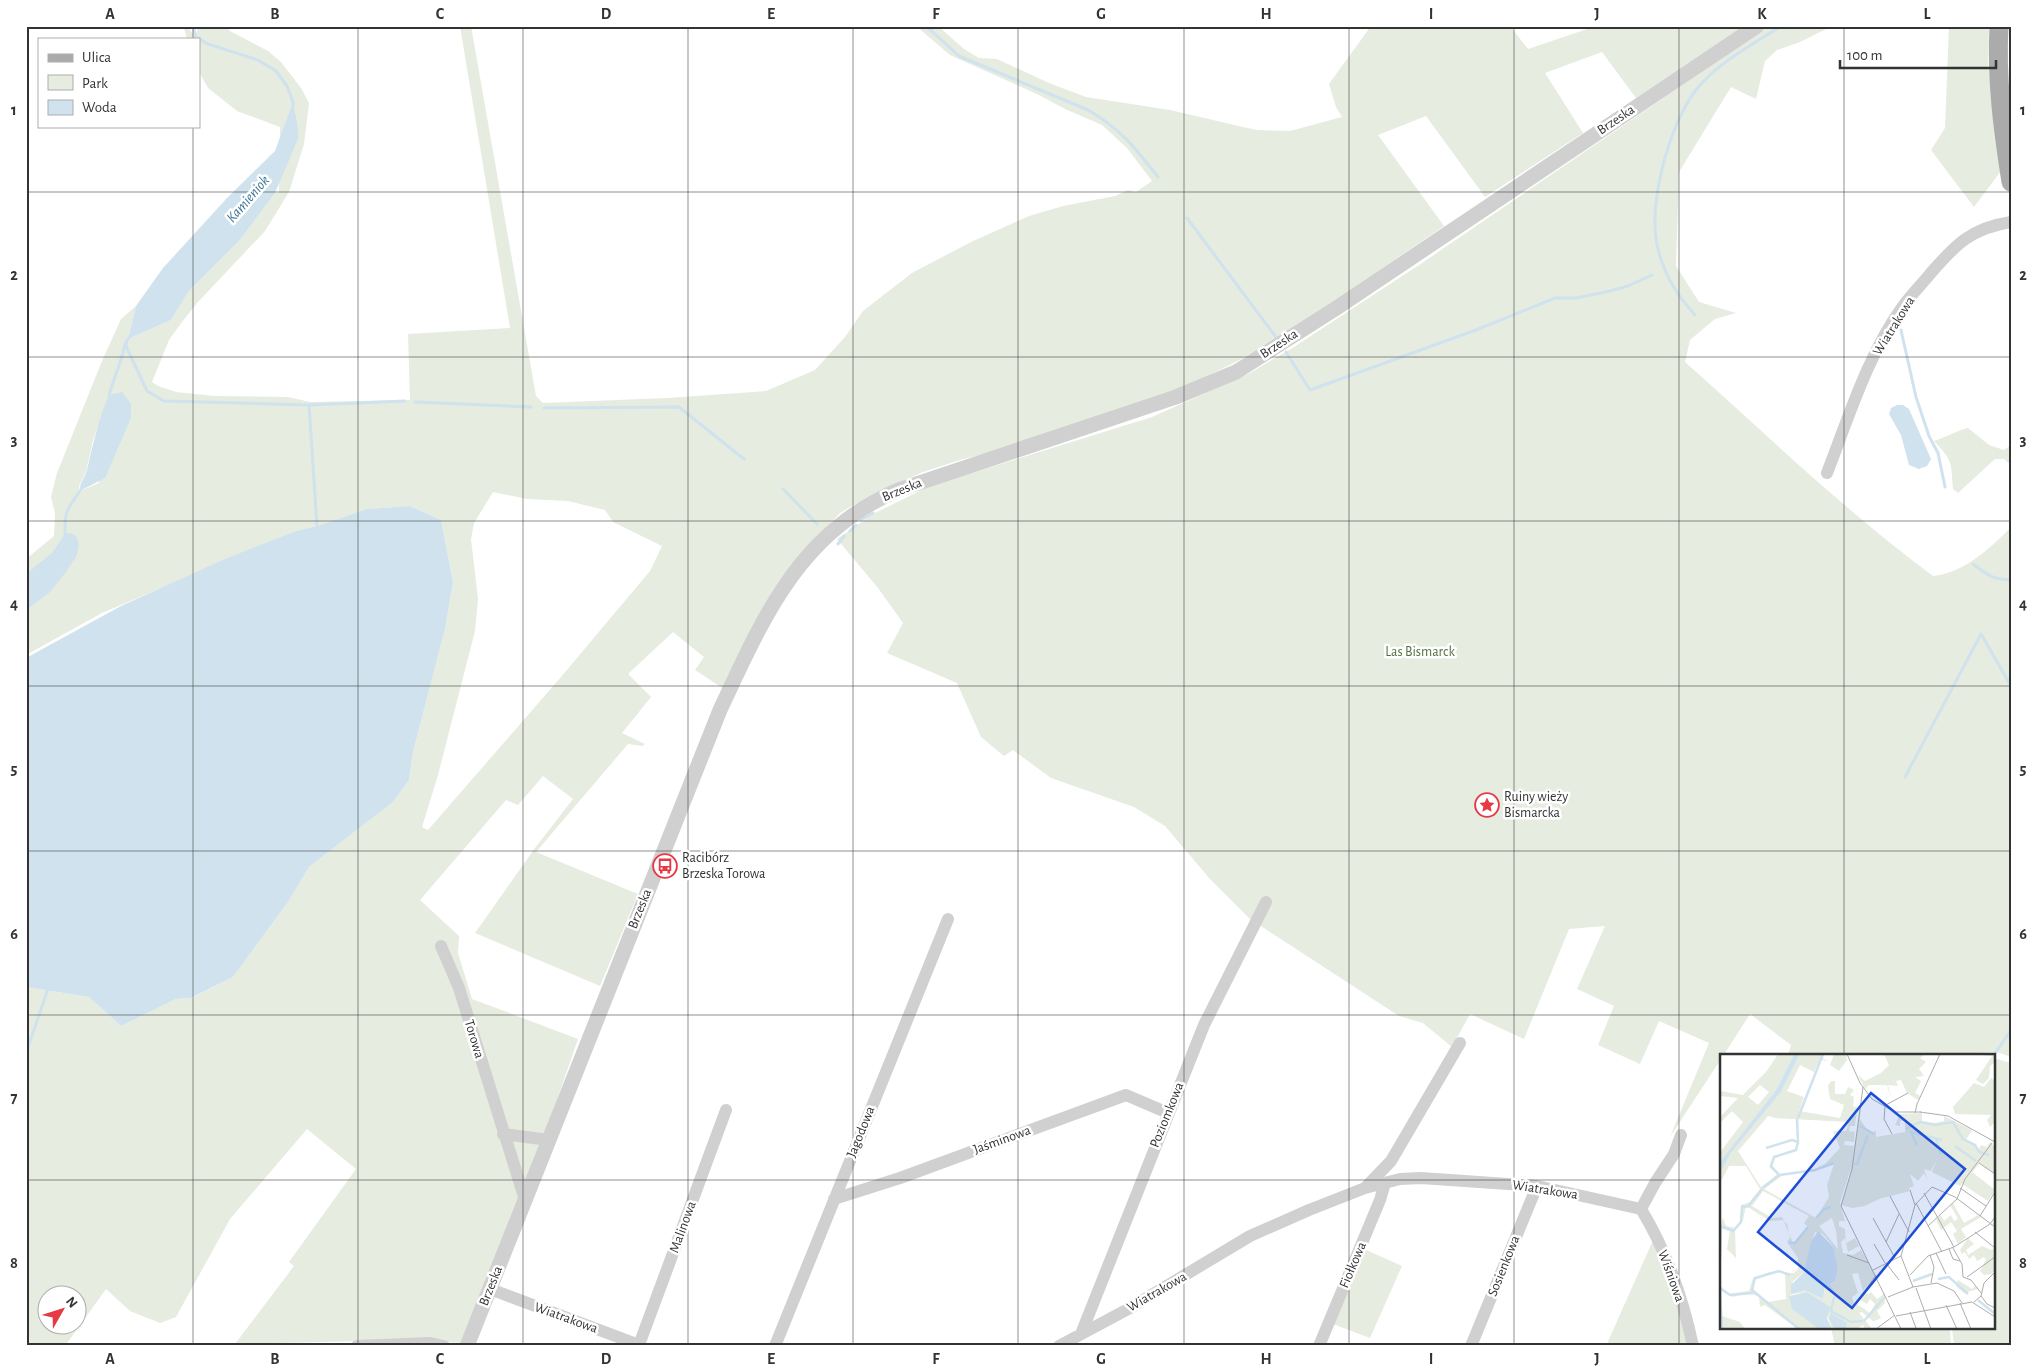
<svg xmlns="http://www.w3.org/2000/svg" width="2037" height="1372" font-family="'Alegreya Sans',sans-serif">
<style>
.green{fill:#e6ecdf;fill-rule:evenodd}
.water{fill:#cfe2ee}
.lines{fill:none;stroke-linecap:round;stroke-linejoin:round}
.stream{stroke:#cfe2ee;stroke-width:3}
.minor{stroke:#d0d0d0;stroke-width:12}
.tertiary{stroke:#d0d0d0;stroke-width:15}
.primary{stroke:#ababab;stroke-width:19}
.grid{fill:none;stroke:#333;stroke-width:1;stroke-opacity:0.55}
.labels{text-anchor:middle;dominant-baseline:central;stroke-width:5;stroke-linejoin:round;paint-order:stroke}
.street-label{font-size:14px;fill:#333;stroke:#fff}
.park-label{font-size:14px;fill:#56703f;stroke:#fff}
.poi-label{font-size:14px;fill:#333;stroke:#fff;text-anchor:start}
.water-label{font-size:15px;font-style:italic;fill:#3f7597;stroke:#fff}
.inset-river{fill:none;stroke:#cfe2ee;stroke-width:2.5}
.inset-road{fill:none;stroke:#adadad;stroke-width:1}
.view{fill:#1d4ed8;fill-opacity:0.15;stroke:#1d4ed8;stroke-width:2.5}
.inset-edge{fill:none;stroke:#333;stroke-width:2.5}
.neatline{fill:none;stroke:#333;stroke-width:2}
.grid-label{font-size:16px;text-anchor:middle;font-weight:bold;fill:#333}
</style>
<rect width="100%" height="100%" fill="#fff"/>
<path class="green" d="M198,26H226L230,31L268,51L281,62L301,88L309,103L304,144L289,192L265,231L198,302L182,322L169,340L152,382L158,386L176,392L214,396L288,397L310,402L410,400L408,334L510,328L460,26H471L536,396L543,403L667,398L766,391L815,370L845,337L863,311L912,273L971,242L1029,216L1063,206L1115,196L1128,190L1136,192L1152,181L1127,148L1102,125L1065,109L1037,94L950,55L916,26H938L964,49L979,58L997,59L1049,83L1086,97L1170,110L1256,130L1290,131L1342,117L1336,107L1329,84L1371,26H1510L1528,49L1596,26H1745L1636,98L1602,52L1545,73L1583,133L1485,197L1426,116L1378,135L1444,226L1271,344L1188,386L1002,450L963,459L923,472L874,493L840,513L819,535L724,689L695,670L704,657L673,632L628,674L651,697L622,733L645,744L642,746L628,744L536,852L638,894L600,986L475,933L535,848L573,799L543,776L518,805L506,800L420,900L459,936L458,953L472,999L578,1039L551,1117L464,1343L408,1340L235,1344L294,1266L289,1262L356,1169L307,1129L230,1219L176,1317L160,1323L130,1311L106,1289L65,1346H26V987L89,997L121,1026L176,999L192,998L233,977L288,902L309,867L393,802L409,780L413,752L445,629L453,582L441,520L410,506L367,509L317,526L296,531L102,613L26,655V559L54,536L55,513L51,497L57,473L102,361L121,319L136,306L128,339L171,320L189,291L240,240L275,193H279L280,127L237,111L208,88L199,72V39H187L184,28L187,27L196,37ZM109,395L99,483L80,491L79,486L86,472L93,440ZM493,492L527,499L568,501L605,510L613,522L662,546L650,571L561,677L428,830L422,827L438,775L475,631L478,599L471,539L474,523ZM48,1294H78V1324H48Z
M1769,26H1832L1800,42L1777,50L1765,61L1756,99L1731,87L1679,172L1676,266L1699,302L1736,313L1715,319L1690,340L1685,362C1766,434 1845,511 1933,576C1963,573 1990,549 2011,527V1057L1997,1052L1910,1056H1788L1791,1045L1750,1014L1723,1056H1721V1059L1670,1137L1709,1043L1659,1021L1640,1064L1598,1045L1614,1006L1577,989L1605,926L1569,929L1524,1039L1470,1014L1452,1047L1423,1023L1399,1016L1250,919L1210,879L1165,826L1134,807L1051,778L1013,750L1004,756L981,737L957,683L887,653L903,623L878,588L837,539L875,513L930,486L1152,417L1248,374L1294,347L1422,263Z
M1949,26H1989L1988,63L2001,171L1974,207L1931,150L1945,128Z
M1968,428L1989,445L2004,450L2011,445V465L2004,459H1995L1958,493L1953,489C1951,462 1953,461 1934,441C1946,437 1956,431 1968,428Z
M1993,1058L2011,1063V1346H1954L1952,1328H1993Z
M1654,1238L1676,1299L1689,1346H1606Z
M1364,1249L1402,1266L1370,1338L1333,1324Z
M1831,1328H1950L1951,1346H1835Z"/>
<path class="water" d="M293,102C295,115 299,126 298,139L275,193L240,240L189,291L171,320L128,339L136,306L163,268L227,198L275,151Z
M122,392L131,404V418L105,478L80,491C79,483 85,478 87,470C93,444 98,420 109,395Z
M1897,405H1903L1909,409L1931,459L1927,466L1919,469L1909,465L1901,435L1889,414L1891,408Z
M410,506L441,520L453,582L445,629L413,752L409,780L393,802L309,867L288,902L233,977L191,998L176,999L121,1026L89,997L26,987V658L121,606L225,559L296,531L317,526L367,509Z
M70,533L76,536L79,544L77,555L66,572L50,592L26,610V574L52,553L65,534Z"/>
<g class="lines">
<path class="stream" d="M193,26L196,37L208,44L258,60L276,71L287,86L293,102V106
M926,26L959,56L1088,110C1120,128 1136,149 1158,177
M1187,218L1276,337
M1695,315C1678,296 1666,278 1659,253C1646,209 1668,126 1696,90C1717,63 1752,45 1781,26
M1901,330L1916,397L1929,436L1938,453L1945,487
M127,340L126,346L147,391L164,401L309,405L405,401
M1286,352L1310,390L1476,330L1555,298H1576L1606,292L1628,286L1652,275
M109,395C113,382 118,369 122,356C125,349 123,344 129,338
M415,402L531,407
M309,405L317,526
M544,408L679,407L744,459
M783,489L817,524
M861,520L873,513
M850,531L856,525
M65,534C65,510 66,511 80,491
M838,544L844,536
M1973,564C1985,573 1995,582 2011,579
M1905,777L1981,634L2011,686
M1996,1052L2011,1030
M26,1053L48,989"/>
<path class="minor" d="M1827,473C1848,419 1868,354 1903,306C1911,295 1921,285 1930,274C1955,245 1971,228 2011,222
M441,946L459,988L525,1200
M503,1134L549,1140
M1365,1188L1391,1161L1460,1043
M834,1199L900,1178L1126,1095L1168,1113
M1641,1209C1666,1250 1683,1299 1693,1346
M1641,1209L1655,1183L1674,1154L1681,1135
M490,1289L642,1346
M1081,1334L1204,1025L1266,902
M639,1345L726,1110
M357,1346L430,1343L444,1346
M775,1346L948,919
M1059,1346L1130,1308L1250,1236L1309,1210L1365,1188L1400,1179L1421,1178L1537,1186L1641,1209
M1319,1346L1380,1200L1385,1183
M1471,1346L1537,1186"/>
<path class="tertiary" d="M467,1346L720,710C763,618 800,530 901,489L1176,397L1236,372L1335,309L1757,26"/>
<path class="primary" d="M1999,26C1996,79 2003,130 2011,182"/>
</g>
<path class="grid" d="M193,26V39M358,26V1346M523,26V1346M688,26V1346M853,26V1346M1018,26V1346M1184,26V1346M1349,26V1346M1514,26V1346M1679,26V1346M1844,26V1056M193,126V1346M26,192H2011M26,357H2011M26,521H2011M26,686H2011M26,851H2011M26,1015H2011M26,1180H1721M1993,1180H2011M1844,1328V1346"/>
<defs>
<g id="sight-ring" transform="scale(1.25)"><circle r="9.5" fill="#fff" stroke="#e63946" stroke-width="1.5"/><path d="M0-6L1.8-2.2L6-1.7L2.9 1.2L3.7 5.4L0 3.3L-3.7 5.4L-2.9 1.2L-6-1.7L-1.8-2.2Z" fill="#e63946"/></g>
<g id="bus-ring" transform="scale(1.25)"><circle r="9.5" fill="#fff" stroke="#e63946" stroke-width="1.5"/><path d="M-5-6H5V4H4V6H2V4H-2V6H-4V4H-5ZM-3.5-4V0h7V-4ZM-3.5 1.2v1.5H-2V1.2ZM2 1.2v1.5H3.5V1.2Z" fill="#e63946"/></g>
</defs>
<g fill-rule="evenodd">
<use href="#sight-ring" x="1487" y="805"/>
<use href="#bus-ring" x="665" y="866"/>
</g>
<g class="labels">
<g class="street-label">
<text transform="translate(1616 120) rotate(-34)">Brzeska</text>
<text transform="translate(1894 326) rotate(-58)">Wiatrakowa</text>
<text transform="translate(1279 344) rotate(-33)">Brzeska</text>
<text transform="translate(902 490) rotate(-22)">Brzeska</text>
<text transform="translate(640 909) rotate(-68)">Brzeska</text>
<text transform="translate(474 1039) rotate(73)">Torowa</text>
<text transform="translate(1167 1115) rotate(-68)">Poziomkowa</text>
<text transform="translate(861 1132) rotate(-68)">Jagodowa</text>
<text transform="translate(1002 1140) rotate(-20)">Jaśminowa</text>
<text transform="translate(1545 1190) rotate(9)">Wiatrakowa</text>
<text transform="translate(683 1227) rotate(-70)">Malinowa</text>
<text transform="translate(1353 1265) rotate(-67)">Fiołkowa</text>
<text transform="translate(1504 1266) rotate(-68)">Sosienkowa</text>
<text transform="translate(1671 1276) rotate(70)">Wiśniowa</text>
<text transform="translate(491 1286) rotate(-68)">Brzeska</text>
<text transform="translate(1157 1292) rotate(-30)">Wiatrakowa</text>
<text transform="translate(566 1318) rotate(20)">Wiatrakowa</text>
</g>
<g class="park-label">
<text x="1420" y="652">Las Bismarck</text>
</g>
<g class="poi-label">
<text x="1504" y="797">Ruiny wieży<tspan x="1504" dy="16">Bismarcka</tspan></text>
<text x="682" y="858">Racibórz<tspan x="682" dy="16">Brzeska Torowa</tspan></text>
</g>
<g class="water-label">
<text transform="translate(248 199) rotate(-49)">Kamieniok</text>
</g>
</g>
<g transform="translate(1720 1054)">
<rect width="275" height="275" fill="#fff"/>
<path d="M58,0H74L56,36L0,109L1,97L23,68L12,57L0,69V63L18,44L0,42V37L23,41L46,18ZM40,31L49,38L38,51L28,43ZM80,0H103L101,3L108,8L100,5L94,18L80,11L67,37L84,43L79,57L120,64L124,51L110,45L108,32L111,27H115V40H125L128,33L134,36L130,41L134,43L133,52L137,54L135,72H130L129,77L135,78L134,88L125,87L124,91L134,92L132,111L120,149L125,167H119V172L125,175L126,189L135,184L139,192L128,198L125,184L121,188L123,199L133,201L141,196L156,221L143,237L138,219L132,220L138,239L132,243L135,253L137,250L150,259L155,250L150,245L147,250L139,245L144,238L148,240L151,238L157,245L165,239V249L157,257L161,264L157,266L153,267L142,258L139,259L152,275H145L143,271L137,275H112L103,249L87,238L73,240L70,241L83,261L99,275H78L45,251L40,253L39,243L35,241L25,239L13,243L1,237L2,262L20,268L25,275H1L0,170L3,164L6,172L15,174L21,166V151L30,148L40,135L26,112H9L0,129V119L11,99L61,38ZM48,62L55,64L129,68L126,77H113L120,94L105,110L95,115L60,120L52,113V107L50,114L58,120L41,133L18,97ZM108,110H114L107,131L109,143L96,164L44,135L63,121L95,117ZM43,137L89,162L84,169L88,173L73,189L62,163L52,164L32,152ZM26,152L50,167L62,166L67,170L70,184L67,188L78,204V215L74,219L50,218L33,224L29,237L8,240L0,231L1,174L10,177L7,195L16,204L15,177L23,166ZM112,164L116,177L118,195L99,172ZM95,178L103,180L114,194L118,217L115,227L105,233L103,245L72,228L84,218ZM52,219H65L66,245L48,248L34,239L33,227ZM114,0H126L127,6L119,17L110,11ZM164,0H205L200,4L206,8L199,15L204,22L195,23L201,27L195,39L200,42L198,46L187,39L181,26L176,27L178,32L168,31L172,46L167,31H149L145,35L138,21L145,27L161,19L169,11ZM253,0H275V8L270,12L269,24L263,30L256,26L272,2ZM271,24L275,27V68L270,73L267,66L271,61L235,60L233,53L254,29L264,33ZM142,42L140,65L149,79L156,77V83L185,78V67H180V72L175,71L180,60L202,59V67L215,69L224,67V62L252,76L246,86L256,91L258,96L261,91L267,93L270,88L275,93V120L260,109L240,132L212,118L217,105L211,117L204,115L208,127L204,119L198,127L190,120L194,132L189,134L190,137L159,145L145,152L132,154L121,151L130,123ZM252,118L275,136L268,147L242,130ZM233,149L244,169L258,161L261,163L241,175L246,183L238,190L233,180L237,177L231,168L221,176L216,166L221,161L224,167L231,161L234,167L238,165L230,151ZM248,184L254,190L246,196L248,201L262,192L271,196L275,194V217L271,220L264,221L260,217L266,206L264,203L257,207L254,201L249,205L245,198L242,200L240,196ZM238,226L252,235L255,232L258,235L244,239L236,232Z" fill="#e6ecdf" fill-rule="evenodd"/>
<path d="M74,0H80L61,38L11,99L0,119V108L56,36ZM98,177L114,194L118,216L115,227L105,233L103,245L85,236L71,240V231L84,218L91,188ZM87,238L110,253L107,264L112,275H99L72,255L69,242ZM111,259L127,269L126,275H115L109,265Z" fill="#cfe2ee"/>
<path class="inset-river" d="M78,64L103,0M140,72L154,80M186,75L200,68L215,71L233,68L243,85L255,91L259,98L269,101M216,85L221,100M197,91L191,78L222,86M235,92L256,107M46,94L72,86L78,88L77,65M134,110H137L148,81M60,121L95,116L114,109M43,134L59,121L51,112L54,103L76,96L78,88M29,151L42,135M96,164L104,155L111,153M0,172L13,177L21,168L22,153L30,152M69,189H75L88,173M0,205L1,174M70,221L59,217L35,224L32,236L79,275M218,225L229,223L248,240M193,227L212,220M108,230L115,241L112,251M0,234L10,241L33,239M0,238L2,275M258,246L275,260M112,252L111,257L131,268L143,267M144,267L164,244"/>
<path class="inset-road" d="M127,0L140,29L152,45L175,58H201M143,33L132,115L121,152L181,275M164,52L188,39M165,53L164,65L172,80M200,58L228,62L275,88M195,59L197,50L220,0M259,109L275,120M212,133L235,143L275,173M240,134L266,152M190,136L195,151M204,139L234,193M170,142L189,178M196,149L222,198M260,162L275,138M153,164L175,204M208,172L237,145L245,125L272,89M255,178L275,194M166,188L179,160M154,190L165,209M233,194L242,210L243,223L251,226L262,240M229,195L233,205L240,207M216,199L226,220M127,201L149,209M210,201L214,213L211,229M181,202L193,233M166,209L179,226M153,216L181,202L195,151L212,133M190,221L208,202L234,193L270,170L275,163M247,223L275,203M196,234L211,275M261,242L267,250L275,254M168,243L193,233L217,229L234,237L242,249M254,248L261,242L264,229L275,218M240,249L251,275M226,251L237,275M134,252L156,221M190,258L196,274M176,262L252,248L275,263M156,275L175,261"/>
<path class="view" d="M151,39L245,115L132,254L38,178Z"/>
<rect width="275" height="275" class="inset-edge"/>
</g>
<rect width="2037" height="1372" fill="none" stroke="#ffffff" stroke-width="55"/>
<rect x="38" y="38" width="162" height="90" fill="#ffffff" stroke="#adadad"/>
<rect x="48" y="54" width="25" height="8" fill="#ababab" stroke="#adadad"/>
<text x="82" y="62" font-size="15" fill="#333333">Ulica</text>
<rect x="48" y="75" width="25" height="15" fill="#e6ecdf" stroke="#adadad"/>
<text x="82" y="88" font-size="15" fill="#333333">Park</text>
<rect x="48" y="100" width="25" height="15" fill="#cfe2ee" stroke="#adadad"/>
<text x="82" y="112" font-size="15" fill="#333333">Woda</text>
<g transform="translate(62 1310) rotate(51)"><circle r="24" fill="#ffffff" stroke="#adadad"/>
<path d="M0-4L9 19L0 12L-9 19Z" fill="#e63946"/>
<text y="-8" font-size="14" font-weight="bold" text-anchor="middle" fill="#333333">N</text>
</g>
<path d="M1840 60v8h156v-8" fill="none" stroke="#333333" stroke-width="2.5"/>
<text x="1847" y="60" font-size="15" fill="#333333" stroke="#ffffff" stroke-width="4" paint-order="stroke">100 m</text>
<rect x="28" y="28" width="1982" height="1316" class="neatline"/>
<g class="grid-label">
<text x="110" y="19">A</text>
<text x="275" y="19">B</text>
<text x="440" y="19">C</text>
<text x="606" y="19">D</text>
<text x="771" y="19">E</text>
<text x="936" y="19">F</text>
<text x="1101" y="19">G</text>
<text x="1266" y="19">H</text>
<text x="1431" y="19">I</text>
<text x="1597" y="19">J</text>
<text x="1762" y="19">K</text>
<text x="1927" y="19">L</text>
<text x="14" y="115">1</text>
<text x="2023" y="115">1</text>
<text x="14" y="280">2</text>
<text x="2023" y="280">2</text>
<text x="14" y="445">3</text>
<text x="2023" y="445">3</text>
<text x="14" y="609">4</text>
<text x="2023" y="609">4</text>
<text x="14" y="774">5</text>
<text x="2023" y="774">5</text>
<text x="14" y="939">6</text>
<text x="2023" y="939">6</text>
<text x="14" y="1103">7</text>
<text x="2023" y="1103">7</text>
<text x="14" y="1268">8</text>
<text x="2023" y="1268">8</text>
<text x="110" y="1364">A</text>
<text x="275" y="1364">B</text>
<text x="440" y="1364">C</text>
<text x="606" y="1364">D</text>
<text x="771" y="1364">E</text>
<text x="936" y="1364">F</text>
<text x="1101" y="1364">G</text>
<text x="1266" y="1364">H</text>
<text x="1431" y="1364">I</text>
<text x="1597" y="1364">J</text>
<text x="1762" y="1364">K</text>
<text x="1927" y="1364">L</text>
</g>
</svg>
